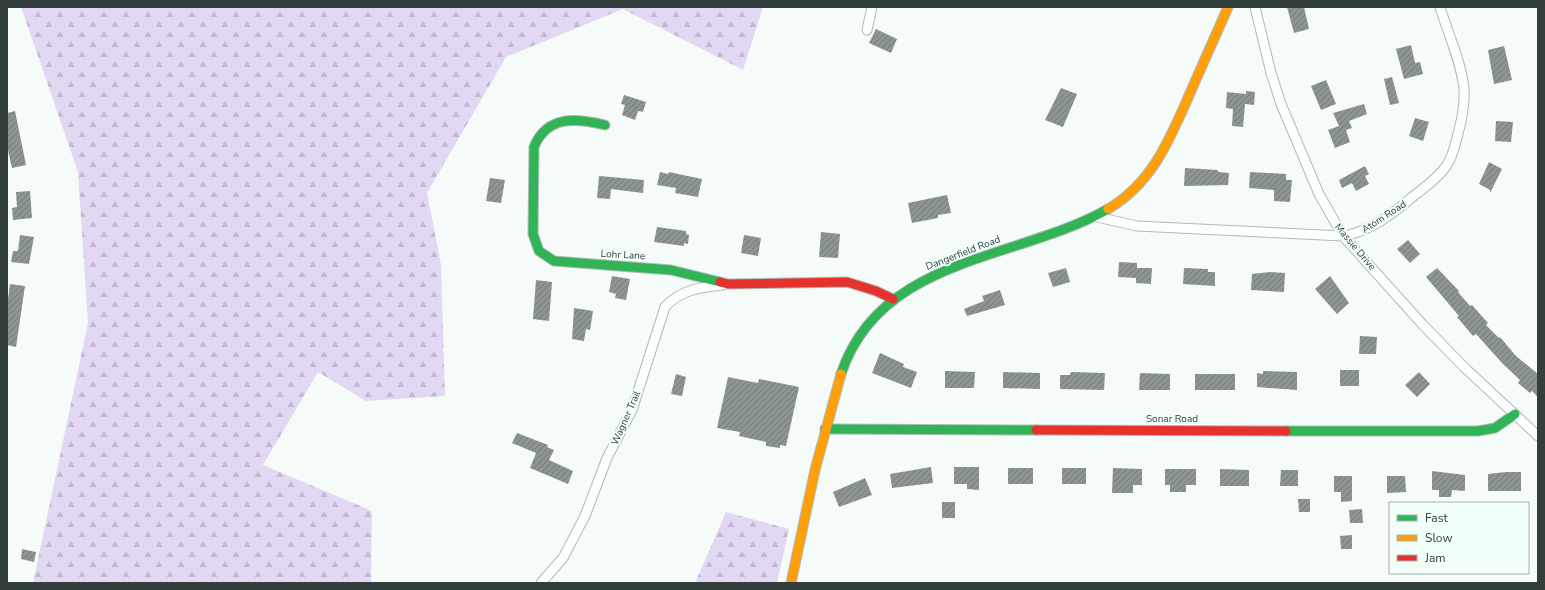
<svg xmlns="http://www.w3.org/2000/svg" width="1545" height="590" font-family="'Nunito Sans',sans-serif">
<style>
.forest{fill:url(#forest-firs)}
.building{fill:url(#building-hatch)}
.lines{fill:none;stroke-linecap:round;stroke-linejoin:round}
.street-casing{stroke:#b0bab6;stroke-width:11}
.fast-casing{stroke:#b0bab6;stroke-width:11}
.slow-casing{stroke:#b0bab6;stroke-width:11}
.jam-casing{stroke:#b0bab6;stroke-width:11}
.street{stroke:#fdfefe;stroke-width:9}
.fast{stroke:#30b455;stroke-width:9}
.slow{stroke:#ff9f0a;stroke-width:9}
.jam{stroke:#e5322d;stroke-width:9}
.labels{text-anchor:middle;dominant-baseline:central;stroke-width:4;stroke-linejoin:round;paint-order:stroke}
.street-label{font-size:10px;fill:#323f3c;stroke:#f1fefa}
</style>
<defs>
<pattern id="forest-firs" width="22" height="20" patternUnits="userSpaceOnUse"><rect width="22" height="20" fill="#e3d8f4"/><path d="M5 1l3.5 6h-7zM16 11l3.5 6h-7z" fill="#c3bad2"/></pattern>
<pattern id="building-hatch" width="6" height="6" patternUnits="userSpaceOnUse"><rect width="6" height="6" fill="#8d9593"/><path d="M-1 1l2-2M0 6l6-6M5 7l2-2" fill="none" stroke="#747b79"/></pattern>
</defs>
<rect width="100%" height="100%" fill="#f4fbf9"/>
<path class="forest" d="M21,7H763L743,70L623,9L506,57L427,193L441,265L445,396L366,401L318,372L263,465L372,511L371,583H33L88,323L78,172Z
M726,512L789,529L777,583H695Z"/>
<path class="building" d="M1287,7H1304L1309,29L1294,33Z
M876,29L897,39L891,53L869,43Z
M1411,45L1415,63L1420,62L1423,74L1404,79L1396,49Z
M1504,46L1512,80L1494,84L1488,50Z
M1392,77L1399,103L1390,105L1384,79Z
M1326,80L1336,104L1321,110L1311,86Z
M1061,88L1077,94L1063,127L1045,120Z
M1246,91L1255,92L1254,105L1245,104L1243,127L1232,126L1233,109L1226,108L1227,92L1246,94Z
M624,95L646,102L643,112L638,111L635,120L622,115L625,105L621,104Z
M1364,104L1367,114L1349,121L1352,128L1346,130L1350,142L1335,148L1328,130L1339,126L1333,113Z
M15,111L26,165L12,168L7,146V113Z
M1415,118L1429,122L1423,141L1409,136Z
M1496,121L1513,122L1511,142L1495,141Z
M1489,162L1502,169L1490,193V190L1479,184Z
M1365,166L1369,174L1365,176L1369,184L1356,191L1352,183L1342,188L1339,180Z
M1185,168L1218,170V172L1229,173L1228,185L1184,186Z
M660,172L668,174L669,172L702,179L698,197L675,193L676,188L657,185Z
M1250,172L1286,174V180H1292L1290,202L1274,201V190L1249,188Z
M599,176L644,180L643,193L611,189L610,199L597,198Z
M490,178L505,180L501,203L486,201Z
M30,191L32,218L13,220L12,208L17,207L16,192Z
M947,195L951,213L938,215V218L912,223L908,203Z
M657,227L686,231V234L689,235L688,244L684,243V246L654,242Z
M821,232L840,234L838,258L819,257Z
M20,235L34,237L29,264L11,262L13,251H18Z
M744,235L761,238L758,256L741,253Z
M1408,240L1420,254L1410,263L1397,249Z
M1119,262L1137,263V268H1152L1151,284L1136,283V278L1118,277Z
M1066,268L1070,282L1053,287L1048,273Z
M1184,268L1208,269V272H1215V286L1183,284Z
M1437,268L1459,291L1458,292L1470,306L1472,305L1488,323L1486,325L1499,338L1500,337L1516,356L1538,374V397L1532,391L1530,393L1518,383L1520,380L1502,363L1476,334L1473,336L1457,317L1459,316L1426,277Z
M1270,272L1285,273L1284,292L1251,290L1252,274Z
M612,276L630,279L626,300L615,298L616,294L609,292Z
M1330,276L1349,303L1337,314L1315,289Z
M536,280L552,282L549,321L533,319Z
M10,284L25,286L16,347L7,345V307Z
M1000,290L1005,305L967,316L964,309L984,301L982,296Z
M574,308L593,311L590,330L586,329L584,341L572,339Z
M1360,336L1377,337L1376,354H1359Z
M880,353L904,364L903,367L917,372L911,388L872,373Z
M1340,370H1359V386H1340Z
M945,371L975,372L974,388H945Z
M1263,371L1297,372V390L1257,387V373L1263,374Z
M1003,372L1040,373V389L1003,388Z
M1071,372L1105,373L1104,390L1060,389V375H1070Z
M1419,372L1430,384L1417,397L1405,385Z
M1140,373L1170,374V390H1139Z
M676,374L686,377L682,396L671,394Z
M1195,374H1235V390H1195Z
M728,377L758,383L759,379L799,387L786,446L780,445V448L766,446V442L739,436L740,432L717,428Z
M517,433L548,445L547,447L554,450L549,460L573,471L568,484L530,468L536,453L512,443Z
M931,467L933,483L892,488L890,474Z
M954,467H979V490L967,489V484H954Z
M1008,468H1033V484H1008Z
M1062,468H1086V484H1062Z
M1113,468L1142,469V485H1133V493H1112Z
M1165,469H1196V485H1186V492H1170V485H1165Z
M1220,469L1249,470V486H1220Z
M1281,470H1298V486H1280Z
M1432,471L1465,475V491L1452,490L1451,497H1439V490H1432Z
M1506,472H1521V491H1488V474Z
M1334,476H1352V501L1341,502V492H1334Z
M1387,476H1405L1406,492L1387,493Z
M865,478L872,495L839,507L833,492Z
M1298,499H1310V512H1299Z
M942,502H955V518H942Z
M1362,509L1363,523H1350L1349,510Z
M1352,535V549H1341L1340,536Z
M22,549L36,552L34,562L21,559Z"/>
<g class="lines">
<g class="street-casing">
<path id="street" d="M1255,7L1271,73L1281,104L1319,194L1343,236L1423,325L1465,368L1538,436
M867,30L872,7
M1097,217L1137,226L1343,236C1368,232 1392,215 1411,198C1423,189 1438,178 1447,165C1453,156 1455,145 1458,134C1462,119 1465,104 1464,89C1462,64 1447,31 1440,7
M541,583L563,558L585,516L607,458L632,410L665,307C680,290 701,287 723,285"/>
</g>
<g class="fast-casing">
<path id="fast" d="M605,125C576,118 547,115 534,147L533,234L539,251L554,261L671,270L720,282
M841,374C880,256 1019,260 1108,209
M825,429L1036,430
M1286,431H1478L1495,428L1515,414"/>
</g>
<g class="slow-casing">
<path id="slow" d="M1108,209C1154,182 1171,136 1191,91C1203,63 1216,35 1228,7
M791,583L815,470L841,374"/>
</g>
<g class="jam-casing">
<path id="jam" d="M720,282L728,284L847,282L876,291L893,299
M1036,430L1286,431"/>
</g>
<use href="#street" class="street"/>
<use href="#fast" class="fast"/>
<use href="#slow" class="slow"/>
<use href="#jam" class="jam"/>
</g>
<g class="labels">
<g class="street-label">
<text transform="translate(1384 217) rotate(-33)">Atom Road</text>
<text transform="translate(1355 247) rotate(50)">Massie Drive</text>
<text transform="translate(963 253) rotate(-21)">Dangerfield Road</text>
<text transform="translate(623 255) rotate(3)">Lohr Lane</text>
<text transform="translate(626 418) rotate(-66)">Wagner Trail</text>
<text x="1172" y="419">Sonar Road</text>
</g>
</g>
<rect width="1545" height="590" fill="none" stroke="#323f3c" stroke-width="16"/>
<rect x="1389" y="502" width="140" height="72" fill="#f1fefa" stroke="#a5b2ae"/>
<rect x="1397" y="515" width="20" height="6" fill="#30b455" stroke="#a5b2ae"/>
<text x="1425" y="522" font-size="12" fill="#323f3c">Fast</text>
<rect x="1397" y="535" width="20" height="6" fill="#ff9f0a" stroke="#a5b2ae"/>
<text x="1425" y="542" font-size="12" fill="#323f3c">Slow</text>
<rect x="1397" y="555" width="20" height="6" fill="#e5322d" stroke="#a5b2ae"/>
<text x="1425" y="562" font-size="12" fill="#323f3c">Jam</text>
</svg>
